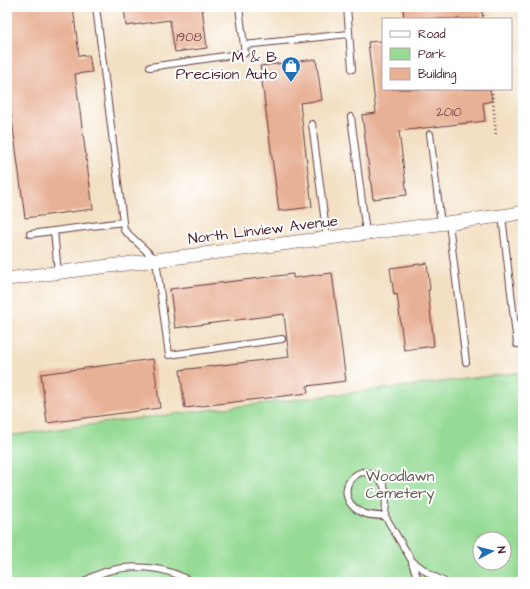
<svg xmlns="http://www.w3.org/2000/svg" width="530" height="589" font-family="'Architects Daughter',sans-serif">
<style>
.green{fill:#96db95;stroke:#707d60;fill-rule:evenodd}
.building{fill:#e8b095}
.lines{fill:none;stroke-linecap:round;stroke-linejoin:round}
.lane-casing{stroke:#633c42;stroke-width:8}
.street-casing{stroke:#633c42;stroke-width:14}
.path{stroke:#633c42;stroke-width:2.5;stroke-dasharray:1 3;stroke-linecap:butt}
.lane{stroke:#fff;stroke-width:6}
.street{stroke:#fff;stroke-width:13}
.labels{text-anchor:middle;dominant-baseline:central;stroke-width:4;stroke-linejoin:round;paint-order:stroke}
.number-label{font-size:13px;fill:#724346}
.poi-label{font-size:15px;fill:#4a1f2b;stroke:#fff;text-anchor:end}
.street-label{font-size:15px;fill:#4a1f2b;stroke:#fff}
.park-label{font-size:15px;fill:#61574b;stroke:#fff}
</style>
<rect width="100%" height="100%" fill="#fff"/>
<filter id="ink" filterUnits="userSpaceOnUse"><feTurbulence type="fractalNoise" baseFrequency=".025" numOctaves="2"/><feDisplacementMap in="SourceGraphic" scale="8" xChannelSelector="R" yChannelSelector="G"/><feConvolveMatrix kernelMatrix="1 2 1 2 8 2 1 2 1" color-interpolation-filters="sRGB"/></filter>
<filter id="wash" filterUnits="userSpaceOnUse"><feTurbulence type="fractalNoise" baseFrequency=".012" numOctaves="4" result="noise"/><feDisplacementMap in="SourceGraphic" scale="16" xChannelSelector="R" yChannelSelector="G"/><feGaussianBlur stdDeviation="0.9" result="paint"/><feColorMatrix in="noise" values="0 0 0 0 0 0 0 0 0 0 0 0 0 0 0 0 0 1.4 0 .05"/><feComposite in="paint" operator="in"/></filter>
<g filter="url(#wash)">
<rect width="100%" height="100%" fill="#f3e0c3"/>
<path class="green" d="M523,372V582H7V436L125,420ZM480,539H504V563H480Z"/>
<g id="blocks">
<path class="building" d="M7,7H73L79,56L89,55L92,72L75,74L93,209L25,218L7,82Z
M124,7H202L207,48L175,52L170,20L126,26Z
M403,7H481L483,19H404Z
M383,41V89H490L492,101L483,103L485,121L399,131L407,195L373,199L362,115L376,113L368,42Z
M316,59L322,100L300,103L312,207L279,211L260,66Z
M427,263L430,290H428L434,346L404,350L397,294L394,295L390,268Z
M332,273L346,381L307,386L308,393L185,408L180,370L289,357L284,314L175,328L170,289L293,274V278Z
M153,359L160,408L47,423L41,374Z"/>
</g>
</g>
<g filter="url(#ink)">
<use href="#blocks" fill-opacity="0" stroke="#633c42" stroke-width="1"/>
<g class="lines">
<g class="lane-casing">
<path id="lane" d="M96,7L124,230L156,260L169,355L282,339
M347,7L352,69
M244,45L349,34
M150,67L245,53L239,7
M351,117L366,233
M312,124L327,238
M430,134L441,224
M502,216L517,344L523,343
M449,223L466,362
M54,231L58,273
M30,234L123,222
M362,472C389,475 387,495 385,516C377,516 368,516 361,512C341,502 342,479 362,472Z
M385,516L412,561L431,575L445,582
M412,563L419,582
M84,582C114,562 162,563 191,582"/>
</g>
<g class="street-casing">
<path id="street" d="M7,279L509,215L523,212"/>
</g>
<path class="path" d="M482,7L484,19
M492,89L496,135"/>
<use href="#lane" class="lane"/>
<use href="#street" class="street"/>
</g>
</g>
<defs>
<g id="shop-pin" transform="scale(1)"><path d="M0 17L-7.5 6A9.5 9.5 0 1 1 7.5 6Z" fill="#1f6fb2" stroke="#fff"/><path d="M-5-2.5h2.3a2.7 3.5 0 0 1 5.4 0H5L5.5 6h-11ZM-1.5-2.5h3a1.5 2.3 0 0 0-3 0Z" fill="#fff"/></g>
</defs>
<g fill-rule="evenodd">
<use href="#shop-pin" x="291" y="66"/>
</g>
<g class="labels">
<g class="number-label">
<text x="189" y="37">1908</text>
<text x="449" y="112">2010</text>
</g>
<g class="poi-label">
<text x="277" y="57">M &amp; B<tspan x="277" dy="17">Precision Auto</tspan></text>
</g>
<g class="street-label">
<text transform="translate(263 230) rotate(-7)">North Linview Avenue</text>
</g>
<g class="park-label">
<text x="400" y="476">Woodlawn<tspan x="400" dy="17">Cemetery</tspan></text>
</g>
</g>
<rect width="530" height="589" fill="none" stroke="#fff" stroke-width="24"/>
<rect x="382" y="18" width="130" height="72" fill="#ffffff" stroke="#b7a5aa"/>
<rect x="390" y="31" width="20" height="6" fill="#ffffff" stroke="#b7a5aa"/>
<text x="418" y="38" font-size="12" fill="#4a1f2b">Road</text>
<rect x="390" y="48" width="20" height="12" fill="#96db95" stroke="#b7a5aa"/>
<text x="418" y="58" font-size="12" fill="#4a1f2b">Park</text>
<rect x="390" y="68" width="20" height="12" fill="#e8b095" stroke="#b7a5aa"/>
<text x="418" y="78" font-size="12" fill="#4a1f2b">Building</text>
<g transform="translate(492 551) rotate(83)"><circle r="19" fill="#ffffff" stroke="#b7a5aa"/>
<path d="M0-3L7 15L0 10L-7 15Z" fill="#1f6fb2"/>
<text y="-6" font-size="11" font-weight="bold" text-anchor="middle" fill="#4a1f2b">N</text>
</g>
</svg>
